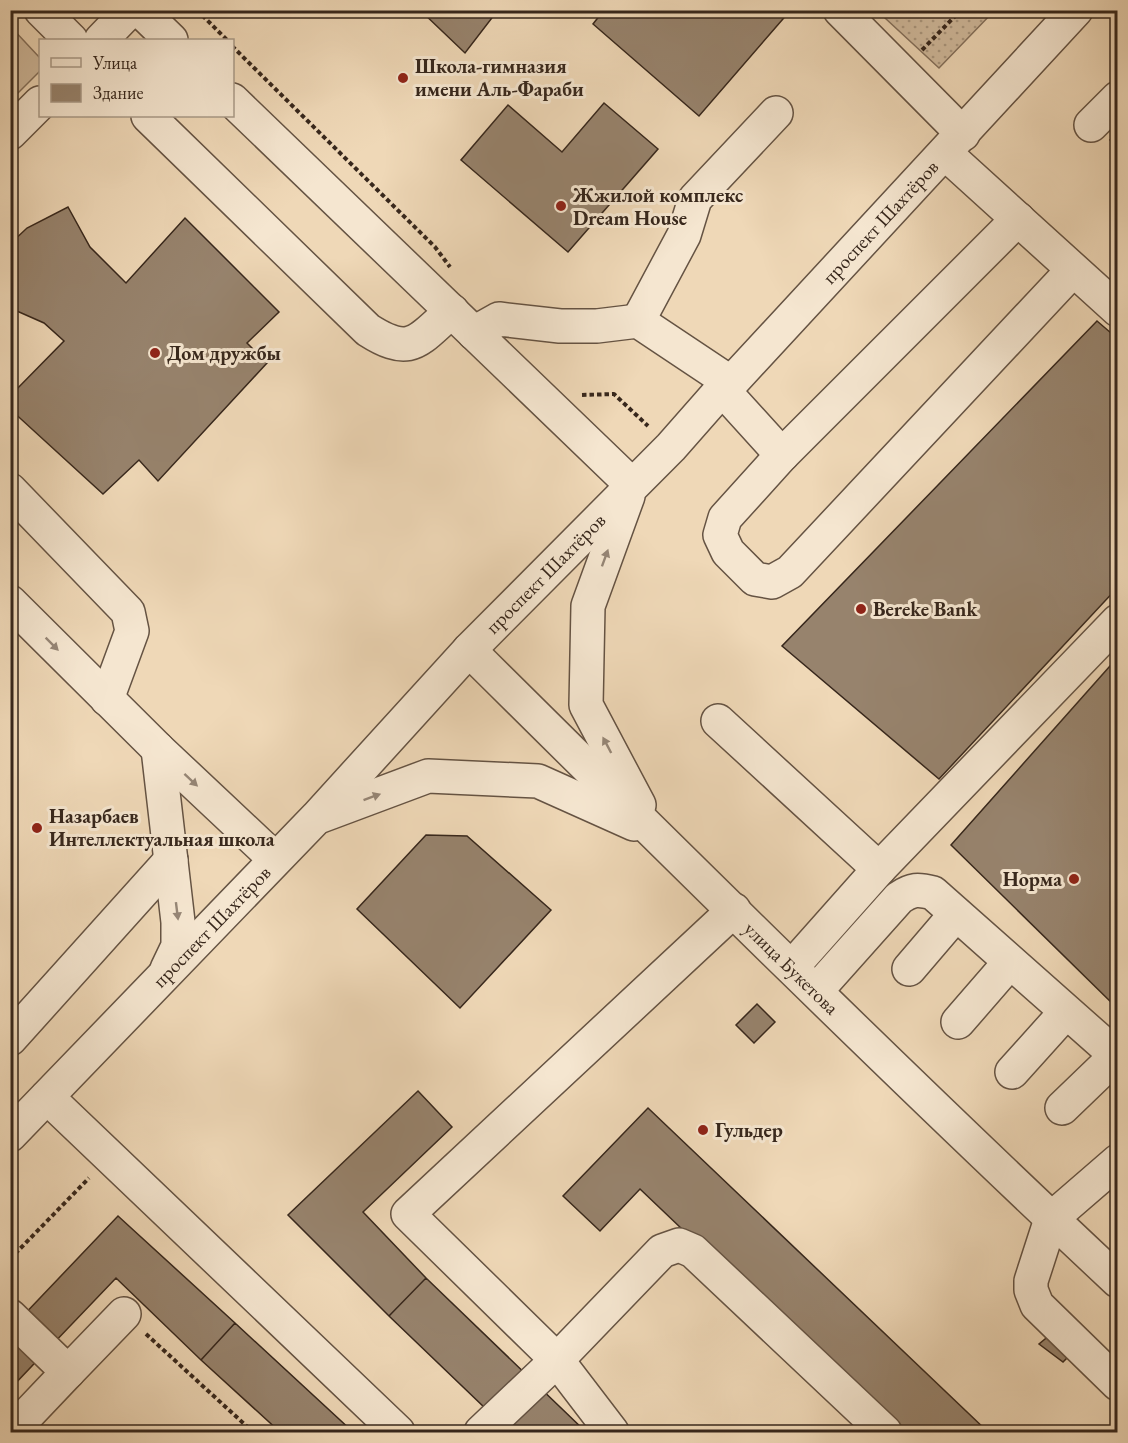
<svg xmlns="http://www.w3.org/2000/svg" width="1128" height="1443" font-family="'EB Garamond',serif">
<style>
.grass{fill:url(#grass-dots);stroke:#84705c;stroke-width:1.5}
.green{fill:#d0ba9d;stroke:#84705c;stroke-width:1.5}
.building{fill:#97836d;stroke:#37271c;stroke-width:1.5}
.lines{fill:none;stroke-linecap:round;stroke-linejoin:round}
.minor-casing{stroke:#655343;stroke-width:36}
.path{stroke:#37271c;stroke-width:4;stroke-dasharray:4.5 3;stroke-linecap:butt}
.minor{stroke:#f5e6d0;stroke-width:33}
.oneway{fill:#968676}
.poi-dot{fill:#8f2418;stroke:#f5e6d0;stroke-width:2}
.labels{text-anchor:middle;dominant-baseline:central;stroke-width:6;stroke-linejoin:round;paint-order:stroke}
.poi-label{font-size:20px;font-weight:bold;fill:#37271c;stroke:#f5e6d0;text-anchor:start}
.street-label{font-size:20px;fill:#37271c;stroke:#f5e6d0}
</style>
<defs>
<pattern id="grass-dots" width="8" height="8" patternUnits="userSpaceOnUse" patternTransform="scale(1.5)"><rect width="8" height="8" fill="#d0ba9d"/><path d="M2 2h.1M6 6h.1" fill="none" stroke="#aa977f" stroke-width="1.8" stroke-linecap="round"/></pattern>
</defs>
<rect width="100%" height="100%" fill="#efd8b7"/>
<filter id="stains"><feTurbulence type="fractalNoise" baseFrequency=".00333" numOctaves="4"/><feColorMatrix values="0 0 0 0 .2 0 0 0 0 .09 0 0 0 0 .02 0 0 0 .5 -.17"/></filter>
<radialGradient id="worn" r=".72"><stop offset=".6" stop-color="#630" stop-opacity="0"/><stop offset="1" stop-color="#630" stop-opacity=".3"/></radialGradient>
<path class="grass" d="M892,11V10L994,11L939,68L885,18Z"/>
<path class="green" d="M11,27L40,58V71L11,100Z"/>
<path class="building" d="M420,10H498L465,53Z
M604,10H687L693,16L698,10H787L789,12L699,116L593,24Z
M604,103L658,149L568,252L461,160L508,105L562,152Z
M1118,132V146L1110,140Z
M68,207L90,247L126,283L185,218L279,312L247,343L267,363L158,481L139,460L103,494L10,409V396L64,341L44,323L10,308V244L27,228Z
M1097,321L1118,339V587L939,779L782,646Z
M1118,657V1009L951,845Z
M426,835L467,836L551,910L460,1008L357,909Z
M757,1004L775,1022L754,1043L736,1025Z
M418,1091L452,1127L363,1212L426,1278L389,1316L288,1215Z
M648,1108L988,1432H895L640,1189L600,1231L563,1196Z
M118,1216L235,1323L201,1360L116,1278L50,1347L20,1319Z
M426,1278L586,1432H510L389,1316Z
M235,1323L353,1432H280L201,1360Z
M10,1329L50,1347L10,1389Z
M1056,1330L1075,1350L1063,1362L1039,1344Z"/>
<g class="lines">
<g class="minor-casing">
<g id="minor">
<path d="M41,10L71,40"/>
<path d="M140,10L171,40"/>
<path d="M840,10L963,134"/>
<path d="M101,40L130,10"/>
<path d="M232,100L632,485"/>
<path d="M148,116L368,330C412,358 418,340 452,311"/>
<path d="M1091,125L1118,98"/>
<path d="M10,133L40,103"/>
<path d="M945,153L1118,310"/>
<path d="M1018,219L782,455L725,518L720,535L728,552L755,579L772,582L790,572L1073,270"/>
<path d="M638,321L684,235L695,199L776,113"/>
<path d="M474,333L499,319L560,326H597L638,321L731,383"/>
<path d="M722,389L782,455"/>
<path d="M10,490L128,612L132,631L107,699"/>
<path d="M628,496L588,606L586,705L639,805"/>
<path d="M10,602L158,749L275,859"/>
<path id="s1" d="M469,650C683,862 898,1075 1118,1281"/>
<path d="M718,721L879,869"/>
<path d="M158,749L178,922V946L167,969"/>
<path d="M321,816L428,776L538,781L634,824"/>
<path d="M792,967L879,869L1118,621"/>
<path d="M909,969L956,914"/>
<path d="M816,991L899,898C912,889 918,889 933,893L1118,1057"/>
<path d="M958,1022L1010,962"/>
<path d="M10,1039L171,860"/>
<path d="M1012,1072L1066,1012"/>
<path d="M47,1097L398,1432"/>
<path d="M1062,1108L1116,1056"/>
<path id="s2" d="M10,1135L317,817L469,650L671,447L722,389L731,383L1076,10"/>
<path d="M1118,1161L1051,1219L1031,1281V1290L1037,1305L1118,1384"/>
<path d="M10,1316L68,1372L124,1314"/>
<path d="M11,1432L68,1372"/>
<path d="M481,1432L557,1360L662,1251L679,1245L693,1251L885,1432"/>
<path d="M612,1432L557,1360L408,1214L734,910"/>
</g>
</g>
<path class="path" d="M197,10L227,40
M232,46L435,247L450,267
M922,50L961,10
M582,395L614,394L648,426
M10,1259L89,1178
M146,1334L253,1432"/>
<use href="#minor" class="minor"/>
</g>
<defs><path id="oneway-solid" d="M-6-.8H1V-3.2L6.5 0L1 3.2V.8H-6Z" transform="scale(1.5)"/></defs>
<g class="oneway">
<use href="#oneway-solid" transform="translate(605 558) rotate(-70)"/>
<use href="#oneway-solid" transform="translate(52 644) rotate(45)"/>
<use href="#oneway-solid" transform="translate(607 745) rotate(-118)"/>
<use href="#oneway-solid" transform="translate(191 780) rotate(43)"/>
<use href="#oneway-solid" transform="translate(372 797) rotate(-20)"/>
<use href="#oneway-solid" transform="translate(177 911) rotate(83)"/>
</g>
<g class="poi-dot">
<circle cx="403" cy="78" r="6"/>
<circle cx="561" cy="206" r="6"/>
<circle cx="155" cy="353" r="6"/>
<circle cx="861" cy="609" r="6"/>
<circle cx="37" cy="828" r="6"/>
<circle cx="1074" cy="879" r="6"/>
<circle cx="703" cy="1130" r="6"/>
</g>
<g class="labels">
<g class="poi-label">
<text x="415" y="66">Школа-гимназия<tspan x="415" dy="23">имени Аль-Фараби</tspan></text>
<text x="573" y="195">Жжилой комплекс<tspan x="573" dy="23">Dream House</tspan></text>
<text x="167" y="353">Дом дружбы</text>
<text x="873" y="609">Bereke Bank</text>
<text x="49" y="816">Назарбаев<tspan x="49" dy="23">Интеллектуальная школа</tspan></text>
<text x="1062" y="879" text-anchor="end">Норма</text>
<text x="715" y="1130">Гульдер</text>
</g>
<g class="street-label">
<text stroke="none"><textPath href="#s2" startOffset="1262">проспект Шахтёров</textPath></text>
<text stroke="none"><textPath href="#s2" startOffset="776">проспект Шахтёров</textPath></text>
<text stroke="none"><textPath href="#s2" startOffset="290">проспект Шахтёров</textPath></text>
<text stroke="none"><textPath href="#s1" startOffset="453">улица Букетова</textPath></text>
</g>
</g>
<rect width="1128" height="1443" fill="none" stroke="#efd8b7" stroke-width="36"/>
<rect x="12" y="12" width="1104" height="1419" fill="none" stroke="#37271c" stroke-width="3"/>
<rect x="18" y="18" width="1092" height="1407" fill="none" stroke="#37271c" stroke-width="1.5"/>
<rect x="39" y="39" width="195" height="78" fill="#f5e6d0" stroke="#a99a88" stroke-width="1.5"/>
<rect x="51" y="58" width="30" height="9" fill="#f5e6d0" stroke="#a99a88" stroke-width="1.5"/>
<text x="93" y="69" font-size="18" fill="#37271c">Улица</text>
<rect x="51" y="84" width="30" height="18" fill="#97836d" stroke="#a99a88" stroke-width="1.5"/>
<text x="93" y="99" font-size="18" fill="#37271c">Здание</text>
<rect width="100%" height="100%" filter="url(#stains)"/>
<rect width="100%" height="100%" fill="url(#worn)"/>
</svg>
